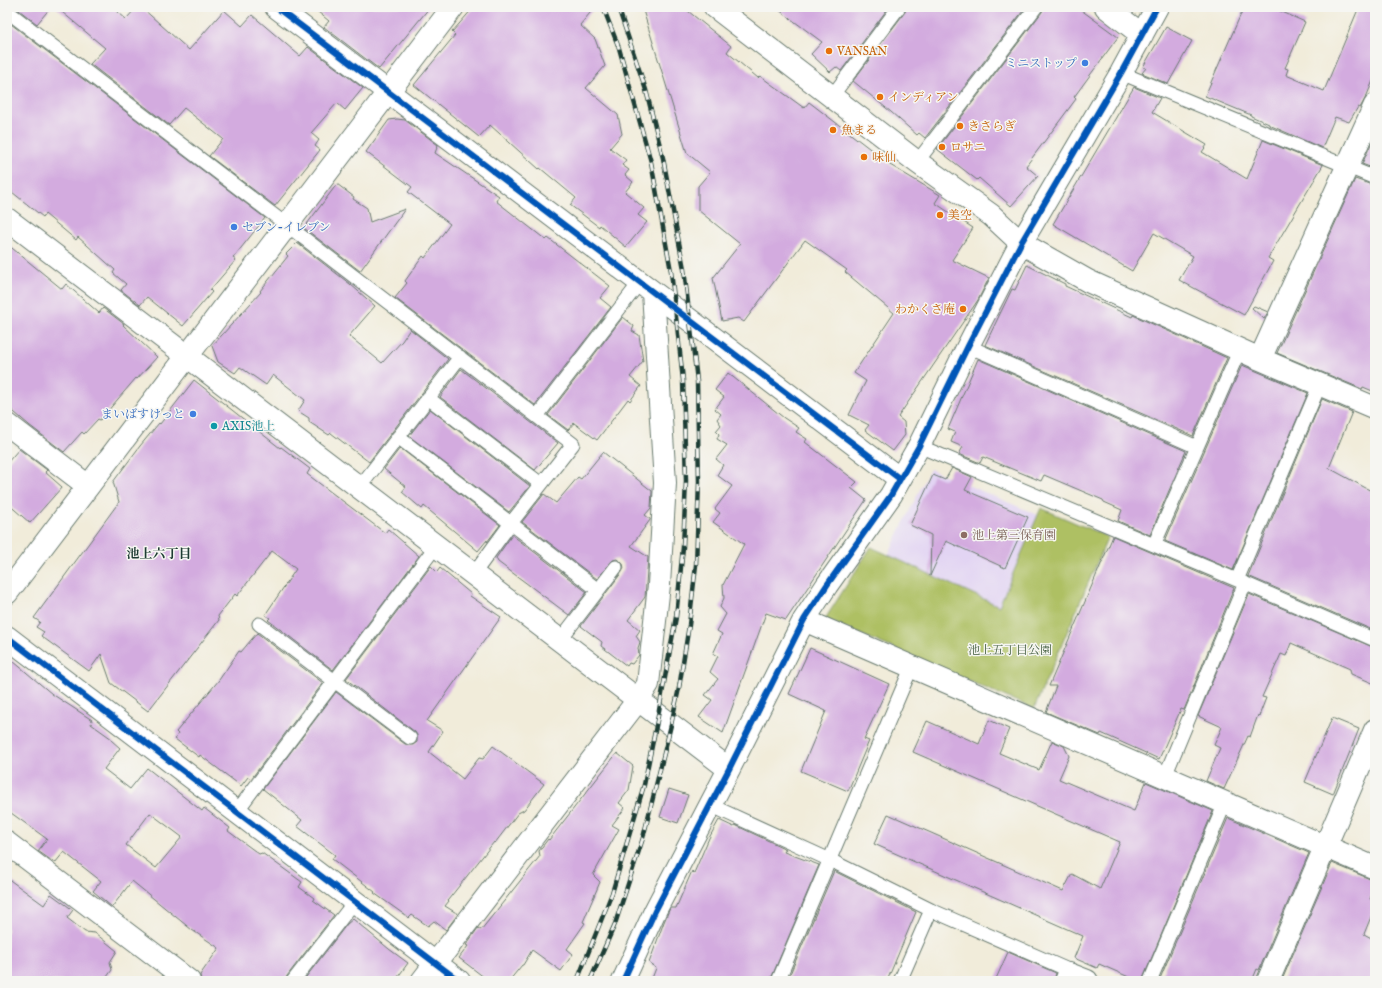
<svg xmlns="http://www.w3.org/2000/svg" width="1382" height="988" font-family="'IM FELL English','Noto Serif JP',serif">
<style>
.built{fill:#e2d4f3}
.green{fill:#aec064;stroke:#667e4c}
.building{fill:#d3abdf;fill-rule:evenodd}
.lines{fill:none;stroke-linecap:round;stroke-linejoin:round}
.lane-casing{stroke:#687a6e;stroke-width:15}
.street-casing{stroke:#687a6e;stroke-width:24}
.secondary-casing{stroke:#687a6e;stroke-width:24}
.lane{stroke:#fff;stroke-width:13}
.street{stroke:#fff;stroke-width:22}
.secondary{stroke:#fff;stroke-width:22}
.rail-casing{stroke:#1f3d34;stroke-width:4.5}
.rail{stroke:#f6f6f2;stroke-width:3;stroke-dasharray:9;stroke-linecap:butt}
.cycleway-casing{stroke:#f6f6f2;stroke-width:8}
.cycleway{stroke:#0057b8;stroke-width:6}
.food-dot{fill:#e8710a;stroke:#f6f6f2;stroke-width:1.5}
.shop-dot{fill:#3f7fe0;stroke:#f6f6f2;stroke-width:1.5}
.culture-dot{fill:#0f9aa8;stroke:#f6f6f2;stroke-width:1.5}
.education-dot{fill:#8d6e63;stroke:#f6f6f2;stroke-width:1.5}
.labels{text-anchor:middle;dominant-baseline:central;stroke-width:3;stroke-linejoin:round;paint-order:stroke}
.food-label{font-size:12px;fill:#c56008;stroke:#f6f6f2;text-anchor:start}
.shop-label{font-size:12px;fill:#366cbe;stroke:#f6f6f2;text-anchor:end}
.culture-label{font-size:12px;fill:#0d838f;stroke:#f6f6f2;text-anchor:start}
.education-label{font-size:12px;fill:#785e54;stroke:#f6f6f2;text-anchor:start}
.park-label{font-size:12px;fill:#435e40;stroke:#f6f6f2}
.neighbourhood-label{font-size:13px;font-weight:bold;fill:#1f3d34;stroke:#f6f6f2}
</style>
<rect width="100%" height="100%" fill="#f6f6f2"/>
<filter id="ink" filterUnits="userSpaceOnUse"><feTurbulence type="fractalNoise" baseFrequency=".025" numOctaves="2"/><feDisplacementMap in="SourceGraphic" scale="8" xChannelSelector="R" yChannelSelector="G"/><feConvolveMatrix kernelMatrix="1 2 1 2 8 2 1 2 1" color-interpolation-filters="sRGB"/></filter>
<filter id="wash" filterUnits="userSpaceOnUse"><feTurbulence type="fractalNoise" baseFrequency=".012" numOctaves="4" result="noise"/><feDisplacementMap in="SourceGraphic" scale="16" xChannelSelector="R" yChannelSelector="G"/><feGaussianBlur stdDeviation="0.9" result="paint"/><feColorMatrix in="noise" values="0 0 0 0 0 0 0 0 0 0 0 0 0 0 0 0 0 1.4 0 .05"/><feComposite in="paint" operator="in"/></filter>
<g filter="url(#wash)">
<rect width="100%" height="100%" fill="#f1ecda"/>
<path class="built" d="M930,469L1038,515L999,606L888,555Z"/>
<path class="green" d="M1041,508L1108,537L1034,709L825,619L871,547L999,606Z"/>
<g id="blocks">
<path class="building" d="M15,7H51L37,24Z
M56,7H112L126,19L137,7H141L189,50L224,10L242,26L252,15L300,56L308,47L363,88L345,110L337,103L311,133L319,140L315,146L320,150L275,206L209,156L223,139L184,108L169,125L90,64L105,48Z
M312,7H430L379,69L324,27L329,21Z
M474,7H595L580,25L595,39L605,66L586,88L618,115L622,134L610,148L626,160L622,165L629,170L625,175L633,182L625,192L644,208L638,215L647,222L626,247L600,225L599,227L570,205L576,198L540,168L539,169L490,125L479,137L414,85L455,35L452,32Z
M642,7H683L731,46L727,52L758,78L760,76L804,108L809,102L891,165H890L940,195L935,203L973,228L952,260L989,278L978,300L898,417L904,422L905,435L893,451L865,430L869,425L849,415L866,381L854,373L894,313L845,272L847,270L805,240L744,322L738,318L722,321L713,278L740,244L698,210V186L710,172L687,153Z
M775,7H889L841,71L836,67L830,72L811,54L822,42Z
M907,7H1026L925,138L919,133L917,135L891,112L853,81L905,12Z
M1044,7H1077L1118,37L1074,97L1076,99L1026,166L1038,176L1011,206L979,178L977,180L937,149L1042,12Z
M1244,7H1271L1305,22L1285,68L1288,69L1286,75L1324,91L1359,7H1375V76L1367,95L1360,108L1358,107L1349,122L1335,117L1322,148L1269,125V124L1251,116V115L1205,96Z
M7,21L265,218L233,258L236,260L210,290L212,292L183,326L147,297L140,305L121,290L126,284L113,273L115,270L78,237L76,240L45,214L43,217L7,188Z
M1166,27L1192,41L1168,84L1142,73L1146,68L1143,67Z
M1134,87L1160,98L1152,112L1207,145L1202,152L1247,179L1263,140L1323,165L1268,258L1273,261L1244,315L1179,280L1193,256L1154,233L1132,271L1053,224Z
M397,119L405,120L438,145L435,153L499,196L496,201L546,240L548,238L610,286L600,298L611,307L535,405L395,298L407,283L405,281L423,256L425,258L450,224L408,192L412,187L366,152L389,120Z
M1375,135V169L1362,164Z
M1355,179L1375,186V392L1363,387L1362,389L1277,353Z
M337,184L354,197L353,199L367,208L370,222L405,209L360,271L304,228Z
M297,243L350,284L375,306L349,336L382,363L402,341L410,329L448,359L369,462L331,433L329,435L309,422V418L298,411L305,400L273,375L266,385L240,367L235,373L218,362L212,346L261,292L260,291L288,256L286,254Z
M7,244L62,289L66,284L99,313L103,308L124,324L123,325L157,357L137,379L136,378L100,420L98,419L84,434L82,432L64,452L29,425L7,406Z
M1027,265L1065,284V286L1132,317L1133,315L1227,358L1193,436L985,345L1012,289L1015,290Z
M1254,306L1268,312L1264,319L1252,308Z
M623,317L634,326L632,331L639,335L643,361L630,377L641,386L630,401L628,399L597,440L574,423L568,430L548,415Z
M978,359L1186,451L1150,535L1118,521L1122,510L1104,502L1103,500L1044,475L1041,481L983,457L980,463L959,454L963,447L951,442L955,432L948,429Z
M1242,365L1308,393L1233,570L1165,541Z
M461,369L558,443L535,470L440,397Z
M728,373L784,418L799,428L796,432L807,439L805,442L857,482L851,488L866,500L786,620L766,613L723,733L699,717L712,700L705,695L718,679L710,672L718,656L713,654L722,634L717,631L726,614L720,607L724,598L723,585L744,544L713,522L720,513L715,509L732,486L717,475L723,465L716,459L727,445L717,439L719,434L716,431L721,425L717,419L721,414L715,409L724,397L715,390Z
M194,380L280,448L281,447L310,469L307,474L385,533L388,529L419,556L333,670L268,620L270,618L265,615L296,569L272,551L237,596L235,594L218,616L219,620L148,711L111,683L101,654L89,671L41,636L44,632L36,627L40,622L34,618L119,502L113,482L140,446L159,423L160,424Z
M1322,399L1352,412L1329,468L1375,493V631L1248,576Z
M430,409L530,486L509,512L409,436Z
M400,448L500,525L487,542V540L478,551L424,506L422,509L402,492L406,487L384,469Z
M19,449L47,470L45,472L62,487L30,523L7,503V463Z
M603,452L652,491L651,508L645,515L650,519V520L631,546L648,557L645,597L628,620L640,630L636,636L640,642L638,648L639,655L632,664L629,663L627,666L601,646L602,642L581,626L622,572L624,568L623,564L617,559L613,560L597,579L522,522L544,494L556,503L578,477L581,479Z
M952,468L972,477L965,490L1028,517L1005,568L946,541L930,576L931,535L910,525L933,475L945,480Z
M512,535L587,592L569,615L498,562L496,558Z
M1113,536L1234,588L1184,710L1181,709L1159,759L1101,733L1100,735L1046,712L1056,686H1049Z
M431,566L437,572L440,568L471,594L470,596L501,617L427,721L443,731L429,752L463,779L479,758L483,759L493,746L544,784L524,810L518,813L495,843L494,842L448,900L449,901L445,906L458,914L446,930L434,921L428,926L412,915L409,918L374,893L375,892L332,859L335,855L297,826L302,820L263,789L336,692L405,744L413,745L417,742V735L415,732L346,679Z
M1249,594L1375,648V684L1351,674L1350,669L1291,643L1286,656L1281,654L1262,697L1266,698L1259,716L1258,715L1250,737L1248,736L1224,789L1206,781L1220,748L1214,745L1222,727L1198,716Z
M257,633L323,683L251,779L248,777L241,786L200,755L199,757L175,739L178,734L176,732L219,680L239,651L241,652Z
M810,648L889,684L864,739L869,741L848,791L801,771L826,711L789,694Z
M7,656L52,694L92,720L91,724L112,739L111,740L120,748L104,769L130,789L147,768L202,811L204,808L230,828L228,831L259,854L262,853L302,882L299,887L314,898L313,900L334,915L287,976L285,981H201L200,975L219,948L192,930L132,881L112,907L93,891L101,881L64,852L55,863L38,851L47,839L7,810ZM150,813L182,837L156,868L126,845Z
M1332,718L1359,729L1333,794L1305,782Z
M989,720L1009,729L999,753L1039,770L1052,741L1064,746L1069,756L1059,779L1134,811L1146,782L1213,811L1142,981H1138L1099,964L1097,968L1074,958L1083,936L874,844L888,814L1063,891L1072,874L1100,889L1120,842L913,752L927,721L979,744Z
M617,753L633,766L629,790L619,803L625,808L612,825L619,829L593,875L600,882L583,922L585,923L567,949L573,954L561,971L532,950L523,965H522L509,981H489L459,958L468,946L466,945L478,928L481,930L540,856L539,851L548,839L549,840Z
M669,789L688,795L678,823L660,817Z
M1228,818L1309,853L1259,970L1257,969L1252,981H1159Z
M719,820L734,827L735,825L786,849L784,852L819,865L770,981H651L656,968L649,963L664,922L670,908H676L692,871L694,873L709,838Z
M1332,863L1370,879L1375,880V885L1370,899L1375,902V907L1364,934L1375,940V981H1285L1282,980Z
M834,871L916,912L887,981H787Z
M7,878L44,905L51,894L73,910L67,918L85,932L95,933L117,951L110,962L112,970L104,981H7Z
M353,919L389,949L408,963L395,981H303L347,924Z
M1008,952L1056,973L1054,981H995Z"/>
</g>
</g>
<g filter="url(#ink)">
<use href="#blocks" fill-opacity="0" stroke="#687a6e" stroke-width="1"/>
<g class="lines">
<g class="lane-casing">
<path id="lane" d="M7,11L573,444L511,523L473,575
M1121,73L1375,178
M832,96L899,7
M917,162L1036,7
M968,346L1197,447
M428,398L541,484
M537,416L640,282
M398,437L598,590
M919,446L1237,580L1375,640
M359,488L460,357
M1154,545L1240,349
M1237,580L1320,384
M259,624L410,738
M560,640L616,567
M1165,776L1245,583
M710,805L830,860L931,910L1066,969L1069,974
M237,811L436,546
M293,981L355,901
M778,981L912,666
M900,981L931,910
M1150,981L1225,803"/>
</g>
<g class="street-casing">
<path id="street" d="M276,7L900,479
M715,7L917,162L991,215L1021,243L1088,281L1260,359L1375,408
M1106,7L1142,35
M7,219L729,769
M1260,359L1375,105
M7,424L88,486
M804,620L1375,868
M7,637L459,981
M638,700L648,684L659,585L665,483L653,292
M7,843L189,981
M623,981L655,911L729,769L804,620L827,585L891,495L919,446L968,346L1021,243L1121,73L1157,7
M1066,981L1069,974L1087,981
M1268,981L1375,730"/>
</g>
<g class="secondary-casing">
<path id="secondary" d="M7,593L453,7
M422,981L638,700"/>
</g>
<use href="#lane" class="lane"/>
<use href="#street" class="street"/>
<use href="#secondary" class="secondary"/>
<g class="rail-casing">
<path id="rail" d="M577,981L612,893L644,785L658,716L676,617L683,547L686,481L683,380L671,271L651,162L619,48L603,7
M590,981L615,924L643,838L671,725L679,688L689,625L696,565L699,482L697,381L684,269L663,158L646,90L618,7"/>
</g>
<use href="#rail" class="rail"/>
<g class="cycleway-casing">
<path id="cycleway" d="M276,7L900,479
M7,637L459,981
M623,981L655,911L729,769L804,620L827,585L891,495L919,446L968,346L1021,243L1121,73L1157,7"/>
</g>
<use href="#cycleway" class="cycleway"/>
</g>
</g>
<g class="food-dot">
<circle cx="829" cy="51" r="4"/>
<circle cx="880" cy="97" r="4"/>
<circle cx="960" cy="126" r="4"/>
<circle cx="833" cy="130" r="4"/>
<circle cx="942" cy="147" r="4"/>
<circle cx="864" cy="157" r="4"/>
<circle cx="940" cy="215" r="4"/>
<circle cx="963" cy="309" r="4"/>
</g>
<g class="shop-dot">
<circle cx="1085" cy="63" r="4"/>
<circle cx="234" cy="227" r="4"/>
<circle cx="193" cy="414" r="4"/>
</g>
<circle class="culture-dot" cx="214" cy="426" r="4"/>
<circle class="education-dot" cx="964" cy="535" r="4"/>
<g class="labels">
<g class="food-label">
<text x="837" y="51">VANSAN</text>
<text x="888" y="97">インディアン</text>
<text x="968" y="126">きさらぎ</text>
<text x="841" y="130">魚まる</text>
<text x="950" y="147">ロサニ</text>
<text x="872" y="157">味仙</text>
<text x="948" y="215">美空</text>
<text x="955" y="309" text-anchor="end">わかくさ庵</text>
</g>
<g class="shop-label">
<text x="1077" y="63">ミニストップ</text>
<text x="242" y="227" text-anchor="start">セブン-イレブン</text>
<text x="185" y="414">まいばすけっと</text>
</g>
<g class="culture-label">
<text x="222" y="426">AXIS池上</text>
</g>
<g class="education-label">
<text x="972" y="535">池上第三保育園</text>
</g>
<g class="park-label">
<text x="1010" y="650">池上五丁目公園</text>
</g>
<g class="neighbourhood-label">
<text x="159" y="554">池上六丁目</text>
</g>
</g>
<rect width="1382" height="988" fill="none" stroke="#f6f6f2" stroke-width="24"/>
</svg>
